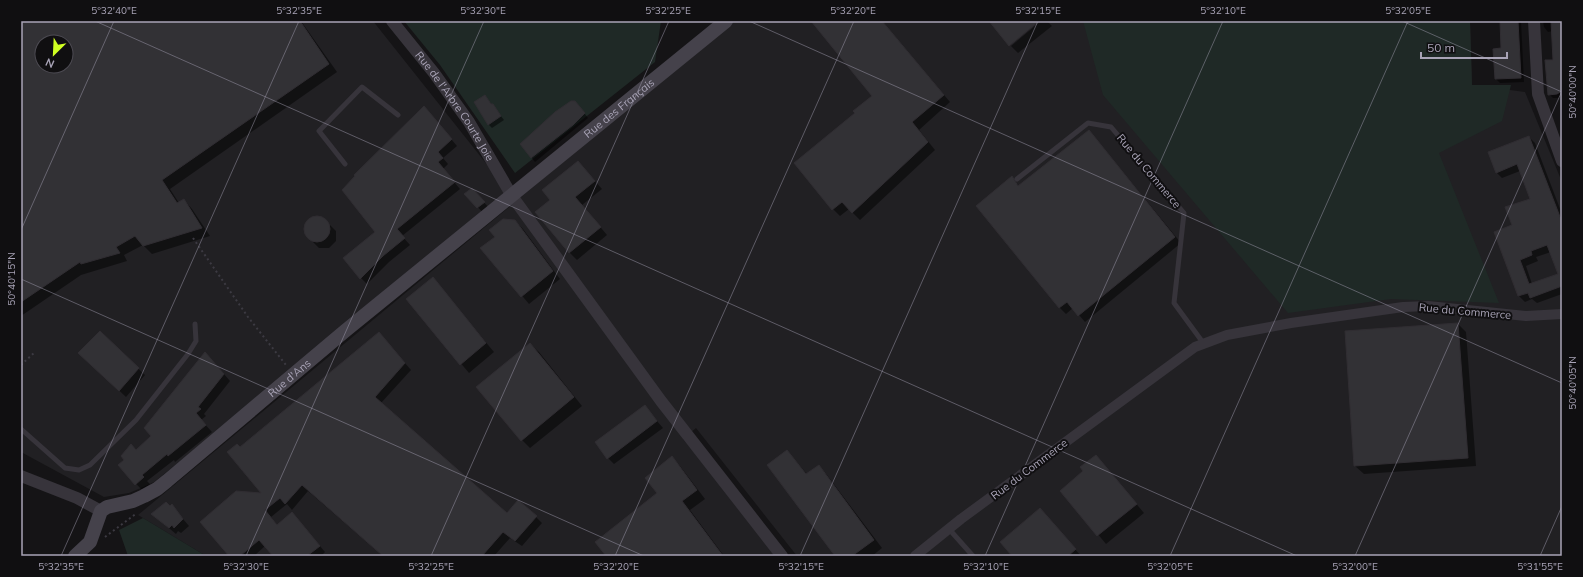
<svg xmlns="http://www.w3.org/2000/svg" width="1583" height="577" font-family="Mulish,sans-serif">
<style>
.built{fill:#212023;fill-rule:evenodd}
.green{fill:#1f2926}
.shadow{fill:#0007;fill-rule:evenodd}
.building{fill:#323135;stroke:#302d32;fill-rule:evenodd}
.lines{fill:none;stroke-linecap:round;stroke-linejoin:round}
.path{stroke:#3c3a42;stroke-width:2;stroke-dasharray:2 3;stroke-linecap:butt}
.service{stroke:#37343b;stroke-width:5}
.minor{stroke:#37343b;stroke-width:10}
.tertiary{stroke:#37343b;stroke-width:12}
.secondary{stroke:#45424b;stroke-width:14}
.ticks{fill:none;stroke:#a9a4b7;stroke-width:1;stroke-opacity:0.45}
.labels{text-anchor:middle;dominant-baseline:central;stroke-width:4;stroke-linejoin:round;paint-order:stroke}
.street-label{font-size:11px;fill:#a9a4b7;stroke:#100f11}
.neatline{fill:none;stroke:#a9a4b7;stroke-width:1.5}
.ticks-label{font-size:10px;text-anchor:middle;fill:#a9a4b7}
</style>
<rect width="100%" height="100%" fill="#151416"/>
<path class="built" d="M21,21H373L512,196L154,482L141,488L129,493L104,497L21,452ZM42,42H66V66H42Z
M733,21H1470L1472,85L1525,92L1562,182V556H797L696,428L683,439L783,556H344L343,555L341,556H206L138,515Z"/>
<path class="green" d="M404,21H661L655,62L515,173L440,65Z
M1083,21H1470L1472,85H1511L1502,121L1439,153L1499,303L1391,299L1288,313L1103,95Z
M143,518L206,556H128L119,530Z"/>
<path class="shadow" d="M21,21H301L337,72L170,189L179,203L184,200L192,209L210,236L152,254L143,245L124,255L127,261L81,275L21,316ZM42,42H66V66H42Z
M813,21H882L950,102L919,130L935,150L860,220L849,209L840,216L833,209L856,113L874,96Z
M1041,21H1047L1052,26L1018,53L1011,46Z
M1501,21H1521L1524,82L1500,83L1496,79L1495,50L1502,49Z
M1543,21H1562V98H1553L1549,94L1554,61L1553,31L1548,32L1544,27Z
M485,96L504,120L492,128L488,124Z
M579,106L588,118L535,162L531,157Z
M424,107L457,146L443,158L448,164L443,169L460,189L402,236L410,245L389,262L367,284L361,278L376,232Z
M1529,137L1535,143L1562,214V294L1537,303L1532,299L1525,302L1519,296L1513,226L1531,199L1520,171L1502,178L1496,172ZM1551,252L1559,274L1532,284L1526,266L1538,261L1536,257Z
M1095,138L1181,243L1085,322L1073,308L1066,314L1060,308L977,207L1012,178L1019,186Z
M578,162L602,189L582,205L607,235L577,260L569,252L552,200Z
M472,189L490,209L484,214L466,194Z
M313,217H322L336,231V241L329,248H319L305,234L306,224Z
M515,221L523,229L560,279L529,304L482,248Z
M432,278L494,352L469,373L407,299Z
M1458,324L1466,332L1476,466L1364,474L1355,466Z
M100,332L145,375L126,397L86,359Z
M385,340L411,370L381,403L507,515L536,517L542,523L522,546L510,538L494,556H383L308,491L292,510L287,504L271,517L278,526L298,520L325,552L321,556H274L265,546L254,556H230L264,495L240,448Z
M530,344L539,352L582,406L530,448L522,440Z
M212,360L230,381L204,414L206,416L201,420L212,432L175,462L174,460L147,481L150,484L142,490L119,466L153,436Z
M645,407L663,428L614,464L608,458Z
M787,451L807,474L819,466L827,475L882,548L872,556H837Z
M1096,456L1144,513L1106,544L1062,491L1084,472Z
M672,457L680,466L705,499L690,510L724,556H607L659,494Z
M172,506L189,526L181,533L178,531L176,534L152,514Z
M1048,518L1081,556H1014Z"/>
<path class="building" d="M21,21H300L329,64L162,180L177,203L184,199L202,228L143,246L135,236L116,247L120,253L81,264L80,262L21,302ZM42,42H66V66H42Z
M811,21H882L944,95L912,122L928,142L852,213L842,202L832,210L794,163L855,113L853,111L872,96Z
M989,21H1039L1009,46Z
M1500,21H1518L1521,78L1495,79L1493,49L1501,48Z
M1551,21H1562V91L1557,94L1548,95L1545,60H1553Z
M485,95L491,104H493L501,116L488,125L474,102Z
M571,101H575L585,113L573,125L531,158L520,144L555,112Z
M424,106L452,139L438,152L443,158L438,162L455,182L397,229L405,238L383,256L360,279L343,258L375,232L342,190L355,176L354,175Z
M1089,130L1175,237L1078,316L1067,302L1059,308L976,206L1012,176L1018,186Z
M1529,136L1562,222V286L1530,298L1528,293L1518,296L1494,232L1512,225L1505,207L1530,199L1517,164L1496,173L1488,152ZM1547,245L1558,274L1529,284L1520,260L1532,255L1531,251Z
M578,161L595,181L575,197L601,227L569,253L535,212L550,200L542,190Z
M472,188L485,202L477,208L464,194Z
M304 229a13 13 0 1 1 26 0a13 13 0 1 1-26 0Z
M503,219L515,220L553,271L521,297L480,248L495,237L489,230Z
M433,277L486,343L460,365L406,299Z
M1458,323L1468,458L1354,466L1345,331Z
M100,331L139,368L119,391L78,353Z
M379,332L405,363L375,397L507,513L518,500L537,516L515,541L503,532L482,556H383L302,485L285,504L280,498L265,510L277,525L292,512L320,546L307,556H273L259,540L240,556H229L200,522L236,491L261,493L227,452L237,444L240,447Z
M530,343L574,397L521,441L476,387Z
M205,352L224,374L198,407L201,409L196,413L206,425L168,456L167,454L142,475L144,477L135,485L118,465L124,460L121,456L131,444L136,450L151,436L144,428Z
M645,405L657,421L607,459L595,442Z
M787,450L806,474L819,465L874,540L852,556H835L767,465Z
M1096,455L1137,504L1097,536L1060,491L1083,471L1080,467Z
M672,456L697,490L682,501L723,556H606L595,542L657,493L645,478Z
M166,502L170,506L172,504L183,519L174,528L172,525L169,528L151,514Z
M1040,508L1076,549L1068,556H1012L1000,542Z"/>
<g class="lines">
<path class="path" d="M193,238L248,317L286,365
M21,365L35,352
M105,537L137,513"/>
<path class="service" d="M345,164L319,131L362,87L398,115
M1017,179L1088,123L1111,127L1184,213L1174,303L1204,344
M21,429L65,468L79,470L90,465L136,420L188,354L196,341L195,324
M949,529L973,556"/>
<path class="minor" d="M915,556L961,519L1195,347L1227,335L1291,323L1403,307L1428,306L1526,316L1562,314"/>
<g class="tertiary">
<path id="s1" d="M392,21L434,73L469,122L512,196L661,401L782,556"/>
<path d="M1534,21L1538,94L1562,161"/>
<path d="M21,476L77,498L101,511"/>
</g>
<path class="secondary" id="s2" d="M75,556L90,542L101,511L107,507L133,501L144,496L157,489L167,481L345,331L726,21"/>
</g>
<path class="ticks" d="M95,21L1297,556M749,21L1562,383M1402,21L1562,92M21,230L114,21M21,279L644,556M61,556L299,21M246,556L484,21M431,556L669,21M615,556L854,21M800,556L1038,21M985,556L1223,21M1170,556L1408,21M1355,556L1562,91M1540,556L1562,506"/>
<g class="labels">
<g class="street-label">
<text stroke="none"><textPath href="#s1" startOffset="106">Rue de l'Arbre Courte Joie</textPath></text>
<text stroke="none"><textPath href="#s2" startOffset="713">Rue des Français</textPath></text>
<text transform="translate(1149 171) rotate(50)">Rue du Commerce</text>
<text transform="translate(1465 311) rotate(5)">Rue du Commerce</text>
<text stroke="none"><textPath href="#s2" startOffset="287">Rue d'Ans</textPath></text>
<text transform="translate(1029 469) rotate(-37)">Rue du Commerce</text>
</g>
</g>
<rect width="1583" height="577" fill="none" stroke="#100f11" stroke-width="44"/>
<g transform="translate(54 54) rotate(204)"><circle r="19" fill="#100f11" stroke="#4d4b53"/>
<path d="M0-3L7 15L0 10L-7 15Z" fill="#d0ff22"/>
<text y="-6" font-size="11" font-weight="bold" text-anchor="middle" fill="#a9a4b7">N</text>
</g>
<path d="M1421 52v6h86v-6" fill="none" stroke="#a9a4b7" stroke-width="2"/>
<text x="1427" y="52" font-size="12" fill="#a9a4b7" stroke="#100f11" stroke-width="3" paint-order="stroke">50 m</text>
<rect x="22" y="22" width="1539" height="533" class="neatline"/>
<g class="ticks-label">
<text x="114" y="14">5°32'40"E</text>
<text x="299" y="14">5°32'35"E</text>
<text x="483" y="14">5°32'30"E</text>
<text x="668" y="14">5°32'25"E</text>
<text x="853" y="14">5°32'20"E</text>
<text x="1038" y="14">5°32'15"E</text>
<text x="1223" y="14">5°32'10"E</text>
<text x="1408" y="14">5°32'05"E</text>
<text transform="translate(1572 92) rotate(-90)" y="4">50°40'00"N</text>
<text transform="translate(11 279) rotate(-90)" y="4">50°40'15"N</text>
<text transform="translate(1572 383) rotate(-90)" y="4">50°40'05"N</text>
<text x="61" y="570">5°32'35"E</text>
<text x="246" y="570">5°32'30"E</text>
<text x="431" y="570">5°32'25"E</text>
<text x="616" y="570">5°32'20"E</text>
<text x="801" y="570">5°32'15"E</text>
<text x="986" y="570">5°32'10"E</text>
<text x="1170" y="570">5°32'05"E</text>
<text x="1355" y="570">5°32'00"E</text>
<text x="1540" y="570">5°31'55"E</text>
</g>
</svg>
